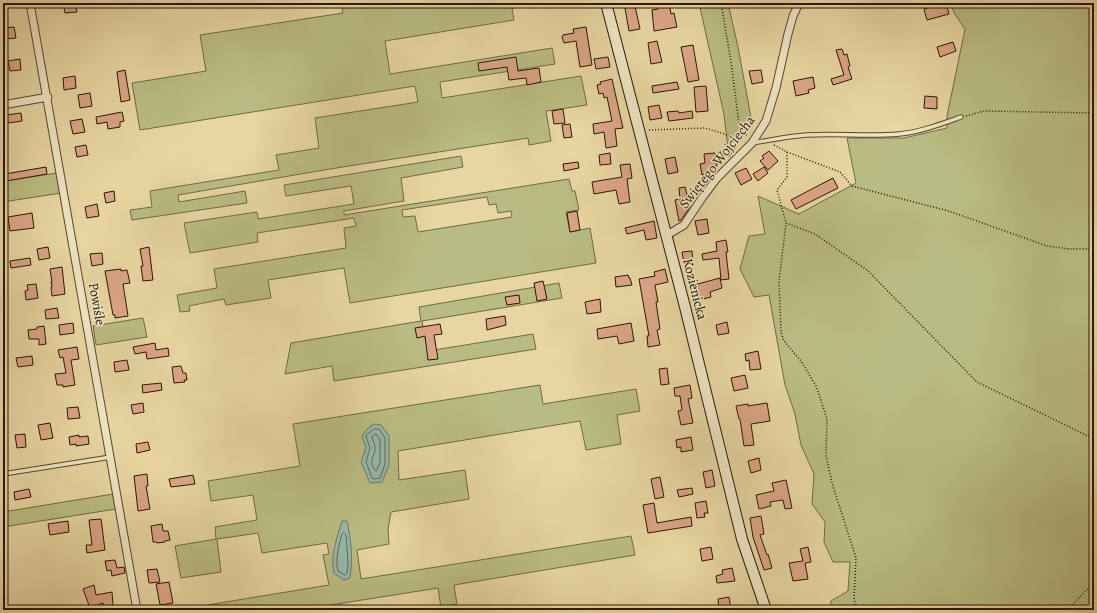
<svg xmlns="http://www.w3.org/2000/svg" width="1097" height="613" font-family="Alegreya,serif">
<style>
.green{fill:#b9bc82;stroke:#706a44;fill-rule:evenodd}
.water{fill:#97b8a9;stroke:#6b7867}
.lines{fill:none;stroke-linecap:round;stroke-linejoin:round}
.shore{stroke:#606857;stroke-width:1}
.building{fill:#daa586;stroke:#281705}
.service-casing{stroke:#58462c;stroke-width:5.5}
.minor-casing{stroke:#58462c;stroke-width:9}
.secondary-casing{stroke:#281705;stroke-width:12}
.path{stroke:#281705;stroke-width:1.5;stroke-dasharray:1 2;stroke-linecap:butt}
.service{stroke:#efe4c3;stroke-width:3.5}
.minor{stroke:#efe4c3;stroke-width:7}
.secondary{stroke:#efe4c3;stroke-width:10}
.labels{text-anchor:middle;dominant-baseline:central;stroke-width:3;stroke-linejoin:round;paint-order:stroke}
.street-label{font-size:14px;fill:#281705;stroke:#efe4c3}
</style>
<rect width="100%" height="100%" fill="#e7d5a2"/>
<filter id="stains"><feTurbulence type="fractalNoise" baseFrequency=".005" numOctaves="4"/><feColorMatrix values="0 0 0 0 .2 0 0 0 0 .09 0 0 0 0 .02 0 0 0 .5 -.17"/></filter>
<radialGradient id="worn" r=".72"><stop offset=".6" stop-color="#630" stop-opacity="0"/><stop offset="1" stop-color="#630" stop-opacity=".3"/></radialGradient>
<path class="green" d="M341,3H517L518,7L512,8L514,20L385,41L390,74L552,48L555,64L440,82L442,98L581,76L587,105L546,111L551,141L529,145L528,138L336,168L178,195L179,202L245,191L247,203L132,220L130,210L152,207L150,191L279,170L276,155L319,148L315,118L418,102L415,86L140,130L132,83L206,71L200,35L343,13Z
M699,3H728L738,47L752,123L729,157L724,114Z
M951,3H1094V610H830L831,601L848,591L850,562H833L824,542L825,522L812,504L814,474L801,445L795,414L785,385L769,295L754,297L740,269L749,236L765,234L758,196L799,214L856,183L847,138H904L947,128V116L965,29L954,13Z
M461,156L463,167L401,178L404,201L344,211V215L569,179L572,191H575L579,210L566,212L570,232L590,228L596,263L350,303L344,268L268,280L271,298L226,305L224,299L189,306L190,311L180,312L177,295L217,288L214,269L346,248L344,228L356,226L354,218L257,233L258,242L190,253L184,223L257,212L258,219L354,204L351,186L286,196L284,185ZM487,197L489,205L496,204L498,213L511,211L512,217L418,232L415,216L403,217L402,210Z
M57,173L61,193L3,202V181Z
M559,283L562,298L422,321L428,351L533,334L536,349L334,381L332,366L285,374L291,343L421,321L419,307Z
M143,318L147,337L96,345L93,326Z
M540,385L543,404L636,389L640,411L617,415L621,444L586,450L580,421L398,451L399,480L465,470L469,499L391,512L388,529L389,544L357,550L361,579L631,536L635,555L454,585L457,604L441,607L438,588L299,610H177L329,585L323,555L329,554L327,543L262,553L258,533L217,539L221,572L181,578L175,546L216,539L215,527L257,520L253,495L211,501L208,481L300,466L293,424Z
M113,494L116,509L3,527V512Z"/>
<path class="water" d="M374,424L381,425L389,436V465L382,482L370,483L361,462L366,448L362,436L367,429Z
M342,521H347C351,540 353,559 350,578L344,580L334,573C330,555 337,538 342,521Z"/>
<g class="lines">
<path class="shore" d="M374,429H379L385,438V464L380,478L374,479L372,478L366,462L370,448L366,436Z
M376,434L380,440V463L376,471C367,461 375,458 375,448C375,444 373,441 372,437Z
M344,533L346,535L348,562L347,573L345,575L338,571C335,559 339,545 342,534Z"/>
</g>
<path class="building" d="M63,3H75L77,12L65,13Z
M657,3H669L671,14L674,13L677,27L654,31L652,10L658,9Z
M944,3H946L949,14L927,20L924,9Z
M635,6L640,29L629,31L625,8Z
M14,27L16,38L3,39V28Z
M586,27L592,65L580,67L576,41L564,43L562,37L563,35L574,33L573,29Z
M657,41L662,62L651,64L648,43Z
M953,42L956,51L940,57L937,47Z
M693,45L699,80L688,82L681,47Z
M842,49L844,55L847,54L850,66L848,67L852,79L833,85L831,79L844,75L836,50Z
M516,57L518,71L539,68L541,82L527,85L526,78L509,80L507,67L479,71L478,63Z
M608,57L610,67L596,69L594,59Z
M20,59L21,70L10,71L8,61Z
M125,70L130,100L121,102L117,72Z
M761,70L763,82L752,84L749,71Z
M75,76L76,88L64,90L63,78Z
M813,77L815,88L808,90L809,93L796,96L793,81Z
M612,79L623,128L615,129L617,146L606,148L604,132L594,134L593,124L612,121L607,97L604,98L603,93L599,94L597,85L601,84L600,82Z
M677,82L679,89L653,93L652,86Z
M706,86L708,111L696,112L694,87Z
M90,93L92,106L80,108L78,95Z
M925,96L937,97V109L924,108Z
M659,105L662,118L650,120L648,107Z
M563,109L565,123L554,124L552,111Z
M678,111L679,113L692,111L693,118L669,121L667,112Z
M122,112L124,121L120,122V127L108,129L107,122L97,124L96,117Z
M21,113L22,121L8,123L6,115Z
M82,119L85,132L73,134L70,121Z
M570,124L572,137L564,138L562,125Z
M86,145L88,155L77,157L75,147Z
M769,151L778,161L768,170L760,161L764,158L762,156Z
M610,153L611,164L600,165L599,155Z
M715,153L717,166L712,167L713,172L702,175L700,164L705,163L704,154Z
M675,157L678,172L668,174L665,159Z
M578,162L579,168L564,171L563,164Z
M630,164L632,178L627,179L630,202L619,204L616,190L594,194L592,182L622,177L620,165Z
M46,167L47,174L6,181L5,174Z
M764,167L768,173L758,181L753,174Z
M746,168L752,179L741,185L735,173Z
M833,178L838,188L796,209L791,200Z
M685,187L690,207L681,220L679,221L675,200L680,199L679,188Z
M114,191L115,201L106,203L104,193Z
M97,204L99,216L87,218L85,207Z
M577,211L580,230L570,232L567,213Z
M32,213L34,228L10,231L8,217Z
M707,219L709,233L698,235L695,221Z
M654,221L657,238L646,240L644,230L627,234L625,228Z
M726,240L728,252H726L729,279L721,280L719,258L703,260L702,254L717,251L716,242Z
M48,247L50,258L39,260L37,249Z
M149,247L153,280L143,281L141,266H143L140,249Z
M692,251L693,262L684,263L682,252Z
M102,253L103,264L92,266L90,254Z
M30,258L31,265L11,268L10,261Z
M62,267L65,294L52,296L51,287H52L51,282H52L50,269Z
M121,269V271L127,270L130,283L123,284L128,316L115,318V315H113L105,271Z
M665,269L668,282L655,285L658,302H656L660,329L657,330L660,345L648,347L647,336H649L639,279L655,276L654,272Z
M628,275L629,278H630L632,285L616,287L615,277Z
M720,278L722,288L710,292L711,297L699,300L694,285Z
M543,281L547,299L537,301L534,283Z
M36,284L38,298L26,300L25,291L28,290L27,285Z
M519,295L520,303L507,305L505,297Z
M600,299L601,312L587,314L585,302Z
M57,308L59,318L46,319L45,310Z
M505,316L506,325L487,330L486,319Z
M727,322L729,333L718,335L716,325Z
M73,323L74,333L60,335L59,325Z
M631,323L634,341L619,344L617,336L598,339L597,329Z
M440,324L442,334L434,335L438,359L428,360L425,336L417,338L415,328Z
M44,326L46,344L39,345V339H29L28,330L37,329V327Z
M155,343L156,350L168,348L169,356L147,359L146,352L135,354L133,347Z
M77,347L79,359L71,360L75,385L63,387V385H57L55,374L66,373L63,357L60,358L58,350Z
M758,351L761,369L750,370L749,360L746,361L745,354Z
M32,356L33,365L18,367L16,358Z
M127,360L129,370L115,372L114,362Z
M181,366L183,373H186L187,380H184L185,382L174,383L172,367Z
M667,368L669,384L661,385L659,369Z
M745,375L748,388L734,391L731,378Z
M161,383L162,390L143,393L142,385Z
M690,385L692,398L688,399L693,423L681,425L678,411L682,410L680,396H675L674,388Z
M143,403L144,412L133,414L131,405Z
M767,403L770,421L751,424L754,445L744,446L740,419H739L736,406L748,404V406Z
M78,407L80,418L68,419L67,408Z
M50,423L53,438L41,440L38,425Z
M25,434L26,447L17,448L15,435Z
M79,435V437L88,436L89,444L76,446V444L70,445L69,437Z
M691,437L693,450L681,452V447L677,448L676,440Z
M148,442L150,450L137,453L136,444Z
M759,458L761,470L751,473L748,461Z
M712,470L715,486L706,488L703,472Z
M147,474L148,486H146L150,509L138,511L134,476Z
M193,475L195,484L171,487L169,479Z
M660,477L664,497L655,499L651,479Z
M786,480L792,508L785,509L783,500L770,502L771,506L759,509L756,495L774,491L772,483Z
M692,488L693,494L679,497L677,490Z
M29,489L31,497L15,500L14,492Z
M706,501L708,513H704L705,517L697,518L695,503Z
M654,503L657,523L691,517L692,526L648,533L643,505Z
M761,516L764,534L760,535L767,555L768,554L772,568L764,570L753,537L750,518Z
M101,519L105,550L87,553L86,545H92L89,520Z
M68,521L69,532L50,535L48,524Z
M162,524L163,531H168L170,540L165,541V542L157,543L156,542H153L151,526Z
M711,547L713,559L702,561L700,549Z
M808,547L811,562L805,563L808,579L793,581L789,563L803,561L800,549Z
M115,560L117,568L124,567L125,573L112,576L111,570L107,571L105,561Z
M732,568L735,581L717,583L716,576L723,574L722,570Z
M157,569L160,582L149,583L147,570Z
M169,582L173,603L160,605L156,584Z
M94,585L96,595L112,592L113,605L103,606V603L90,608L83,589Z
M729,597L731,609L719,610L718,599Z"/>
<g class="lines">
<g class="service-casing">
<path id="service" d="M753,143C771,140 789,136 807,135C838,133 868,137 899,134C920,132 941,124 961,117
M3,474L111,457"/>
</g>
<g class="minor-casing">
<path id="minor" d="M30,3L137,610
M3,105L48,97
M667,235L684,225L702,198L717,178L752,143L766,121L776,88L788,34L793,16L799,3"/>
</g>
<g class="secondary-casing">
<path id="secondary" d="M606,3L685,307L742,539L766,610"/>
</g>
<path class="path" d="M721,3L731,62L739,124L747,136
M966,116L984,111L1094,113
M649,130L705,128L743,140
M774,145L787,152V177L777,190L786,223L779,281L781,332L784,341L801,361L816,386L827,419L826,456L832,483L856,558L854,600L858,610
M787,152L840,172L852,186L949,211L1047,246L1070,249H1094
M786,223L815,234L867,270L977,382L1094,439
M1069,610L1074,603L1094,582"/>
<use href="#service" class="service"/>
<use href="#minor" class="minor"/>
<use href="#secondary" class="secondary"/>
</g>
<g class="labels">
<g class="street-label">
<text transform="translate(717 162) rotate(-52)">Świętego Wojciecha</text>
<text transform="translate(695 289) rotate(76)">Kozienicka</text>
<text transform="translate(97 304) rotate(80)">Powiśle</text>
</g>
</g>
<rect width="1097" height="613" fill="none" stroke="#e7d5a2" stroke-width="16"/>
<rect x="4" y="4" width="1089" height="605" fill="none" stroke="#281705" stroke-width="2"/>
<rect x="8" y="8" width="1081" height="597" fill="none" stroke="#281705"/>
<rect width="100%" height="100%" filter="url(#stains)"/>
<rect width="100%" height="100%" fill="url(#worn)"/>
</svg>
